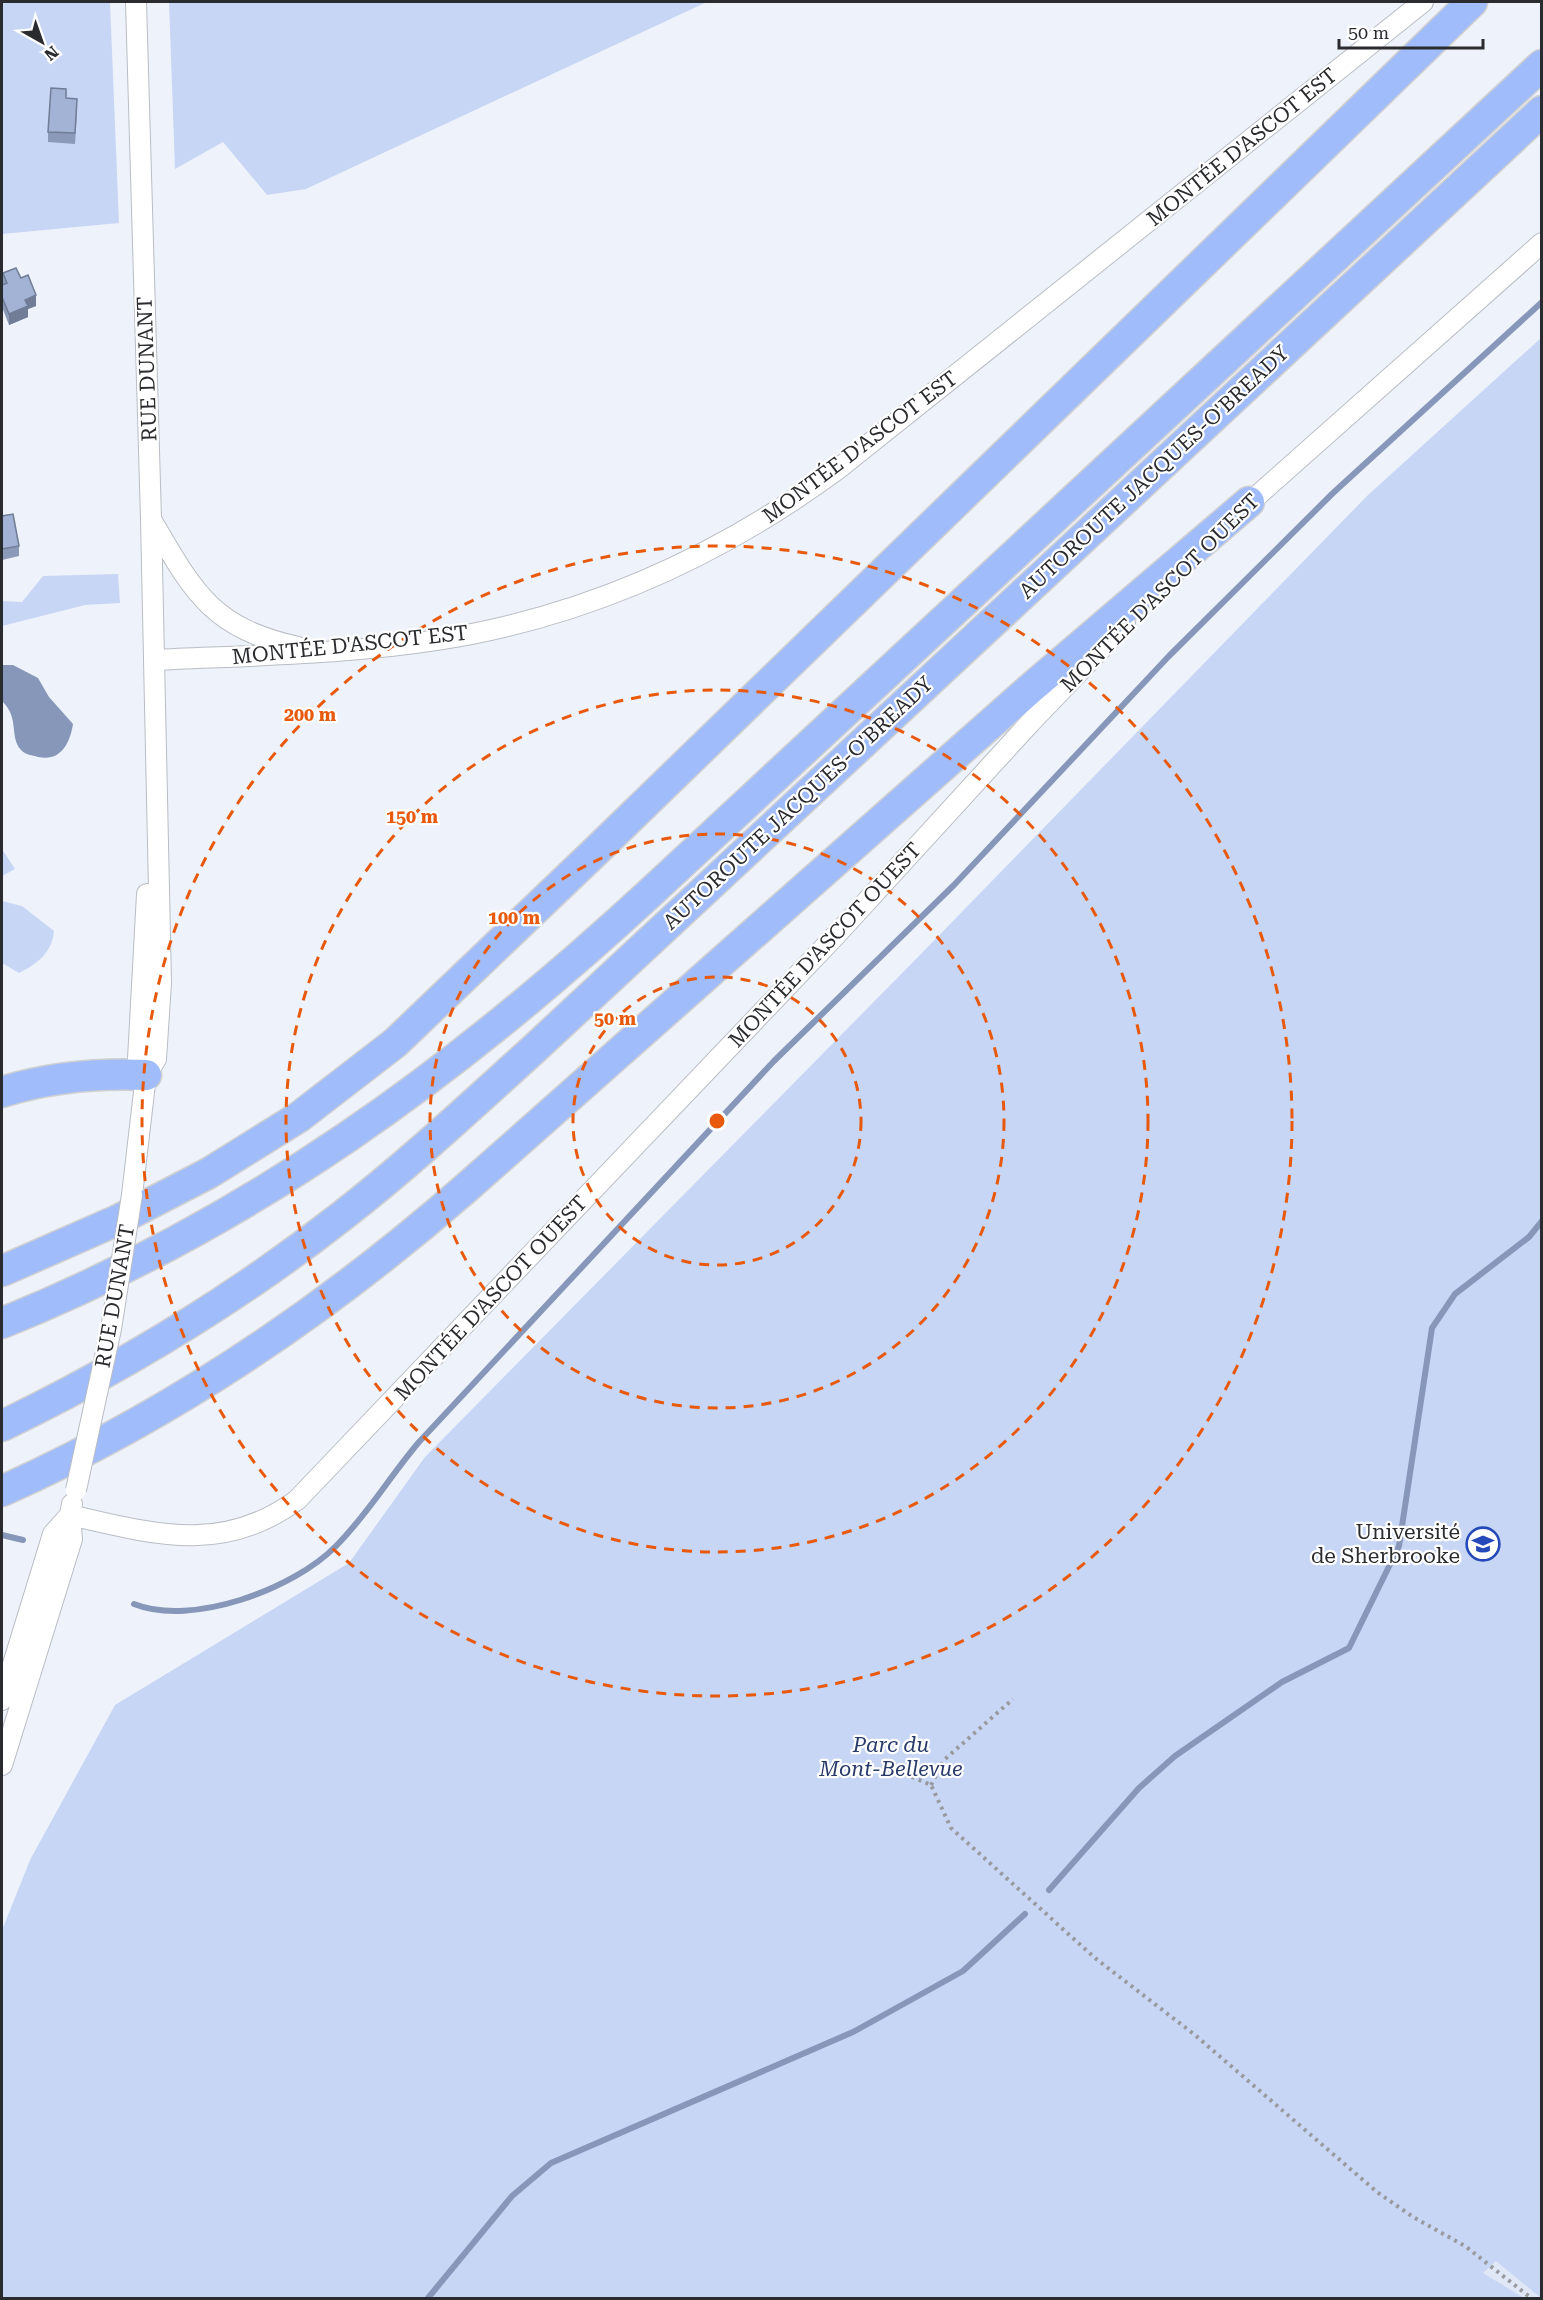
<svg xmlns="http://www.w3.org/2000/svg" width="1543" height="2300" font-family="'Roboto Serif',serif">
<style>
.built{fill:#e0e8f7}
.green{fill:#c8d6f5}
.water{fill:#8797ba}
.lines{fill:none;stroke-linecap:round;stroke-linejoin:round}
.stream{stroke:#8797ba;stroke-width:6}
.tertiary-casing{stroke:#b9bdc5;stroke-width:22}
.motorway-casing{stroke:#d0d0d1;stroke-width:33}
.path{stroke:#989aa0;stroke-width:4;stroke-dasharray:3 4.5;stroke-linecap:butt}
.tertiary{stroke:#fff;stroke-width:20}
.motorway{stroke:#a1bcfa;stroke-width:30}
.tertiary-bridge-casing{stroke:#b9bdc5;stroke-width:22;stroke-linecap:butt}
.tertiary-bridge{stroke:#fff;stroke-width:20}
.wall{fill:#8b9ab8}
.shaded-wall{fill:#717d96}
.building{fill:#a2b3d6;stroke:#717d96;stroke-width:1.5}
.ring{fill:none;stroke:#e8590c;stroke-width:3;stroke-dasharray:10 8}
.labels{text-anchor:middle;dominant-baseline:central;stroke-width:4.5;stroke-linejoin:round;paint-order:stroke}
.street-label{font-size:21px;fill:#2a2b2e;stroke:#fff}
.poi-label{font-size:21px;fill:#2a2b2e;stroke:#fff;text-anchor:end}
.park-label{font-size:21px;font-style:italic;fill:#283b6a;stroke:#fff}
.centre{fill:#e8590c;stroke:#fff;stroke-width:3}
.ring-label{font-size:18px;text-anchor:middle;font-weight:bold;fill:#e8590c;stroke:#fff;stroke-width:4.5;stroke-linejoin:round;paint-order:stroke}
</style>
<rect width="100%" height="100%" fill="#eef2fa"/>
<path class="built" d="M1541,2222V2298H1483L1467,2285Z"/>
<path class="green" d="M2,2H110L119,223L2,234Z
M169,2H707L306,189L267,195L223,142L175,169Z
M1541,338V2298L1496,2261L1483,2273L1524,2298H2V1930L30,1860L115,1705L349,1563L425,1457L917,958L1367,496Z
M118,574L120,603L85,605L2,626V601L22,602L43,576Z
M2,849L15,869L2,876Z
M2,901L22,906L54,931C52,953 37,964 19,973L2,963Z"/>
<path class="water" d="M2,665H13L38,678L49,697L73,724C70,743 61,762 38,757C32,755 26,755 21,750C9,737 20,718 2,701Z"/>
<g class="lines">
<path class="stream" d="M2,1535L23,1540
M134,1604C192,1627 294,1589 336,1546C368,1514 390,1476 419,1442L774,1061L954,885L1169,656L1333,493L1542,302
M1049,1890L1139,1788L1175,1756L1282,1682L1349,1648L1399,1546L1432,1328L1455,1294L1529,1237L1542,1221
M428,2298L512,2196L551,2163L853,2032L963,1971L1025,1914"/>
<g class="tertiary-casing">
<path id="tertiary" d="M1240,511L1542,243
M152,521C194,593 212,628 298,647
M155,660C260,655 368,654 472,634C607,607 728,550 838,469L1423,2
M146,1075L138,1059L147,894
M132,1195L146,1075L156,1059L161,983L151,519L136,2
M70,1515C153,1534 222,1555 297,1500L836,935L1030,723L1125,624
M2,1700L53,1534L70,1515
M2,1765L72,1539L70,1515L72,1504"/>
</g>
<g class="motorway-casing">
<path id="motorway" d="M2,1092C50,1077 96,1073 146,1075
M2,1271L118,1220L209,1173L299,1117L395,1043L595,852L1472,2
M2,1323C250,1223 455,1073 650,893L1542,65
M2,1426C122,1368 236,1299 342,1216C409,1164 471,1106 534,1049L1542,111
M2,1491C172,1415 325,1311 465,1189L1031,688L1249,502"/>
</g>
<path class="path" d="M891,1768L931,1785L951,1828L1095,1958L1195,2035L1377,2192L1413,2217L1465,2246L1531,2298
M931,1785L944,1760L1013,1699"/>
<use href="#tertiary" class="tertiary"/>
<use href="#motorway" class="motorway"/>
<g class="tertiary-bridge-casing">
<path id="tertiary-bridge" d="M76,1490L111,1329L132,1195"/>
</g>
<use href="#tertiary-bridge" class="tertiary-bridge"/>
</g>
<path class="wall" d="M66,98L77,110L75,144L48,142V132Z
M3,273L21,278L36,306L28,309V317L9,325L2,307V285L3,284Z
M2,516L19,546V556L2,560Z"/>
<path class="shaded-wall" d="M36,295V306L28,309V317L9,325V314L25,300Z"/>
<path class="building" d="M51,88L66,89V98L77,99L75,133L48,132Z
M16,268L21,278L28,275L36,295L25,300L28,306L9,314L2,297V285L7,283L3,273Z
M13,514L19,546L2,549V516Z"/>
<g class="ring">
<circle cx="717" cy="1121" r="144"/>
<circle cx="717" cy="1121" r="287"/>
<circle cx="717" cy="1121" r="431"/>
<circle cx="717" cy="1121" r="575"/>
</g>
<defs>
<g id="university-ring" transform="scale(1.725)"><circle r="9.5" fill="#fff" stroke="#2549b8" stroke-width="1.5"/><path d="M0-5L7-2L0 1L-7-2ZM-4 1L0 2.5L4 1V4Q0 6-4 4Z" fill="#2549b8"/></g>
</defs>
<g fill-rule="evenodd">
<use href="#university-ring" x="1483" y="1544"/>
</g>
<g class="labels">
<g class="street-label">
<text transform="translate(1242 147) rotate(-39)">MONTÉE D'ASCOT EST</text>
<text transform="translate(147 369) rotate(-92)">RUE DUNANT</text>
<text transform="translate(860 447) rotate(-37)">MONTÉE D'ASCOT EST</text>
<text transform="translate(1154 472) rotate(-43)">AUTOROUTE JACQUES-O'BREADY</text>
<text transform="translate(1160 593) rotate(-45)">MONTÉE D'ASCOT OUEST</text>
<text transform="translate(350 645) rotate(-6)">MONTÉE D'ASCOT EST</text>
<text transform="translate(798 803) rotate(-43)">AUTOROUTE JACQUES-O'BREADY</text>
<text transform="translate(825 945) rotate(-47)">MONTÉE D'ASCOT OUEST</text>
<text transform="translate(115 1296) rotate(-80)">RUE DUNANT</text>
<text transform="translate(491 1298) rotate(-47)">MONTÉE D'ASCOT OUEST</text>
</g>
<g class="poi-label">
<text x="1460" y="1532">Université<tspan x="1460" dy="24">de Sherbrooke</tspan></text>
</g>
<g class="park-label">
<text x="891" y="1745">Parc du<tspan x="891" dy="24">Mont-Bellevue</tspan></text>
</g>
</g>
<circle cx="717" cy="1121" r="9" class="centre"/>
<g class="ring-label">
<text x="310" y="721">200 m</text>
<text x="412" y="823">150 m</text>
<text x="514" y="924">100 m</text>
<text x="615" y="1025">50 m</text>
</g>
<rect width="1543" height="2300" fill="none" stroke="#2a2b2e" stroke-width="6"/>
<g transform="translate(42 42) rotate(140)" stroke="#ffffff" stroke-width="4.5" paint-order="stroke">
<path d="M0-4.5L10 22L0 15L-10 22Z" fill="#2a2b2e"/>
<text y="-9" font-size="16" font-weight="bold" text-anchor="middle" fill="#2a2b2e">N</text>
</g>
<path d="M1339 39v9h144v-9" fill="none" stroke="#2a2b2e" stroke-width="3"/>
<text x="1348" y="39" font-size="18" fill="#2a2b2e" stroke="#ffffff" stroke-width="4.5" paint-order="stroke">50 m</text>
</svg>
